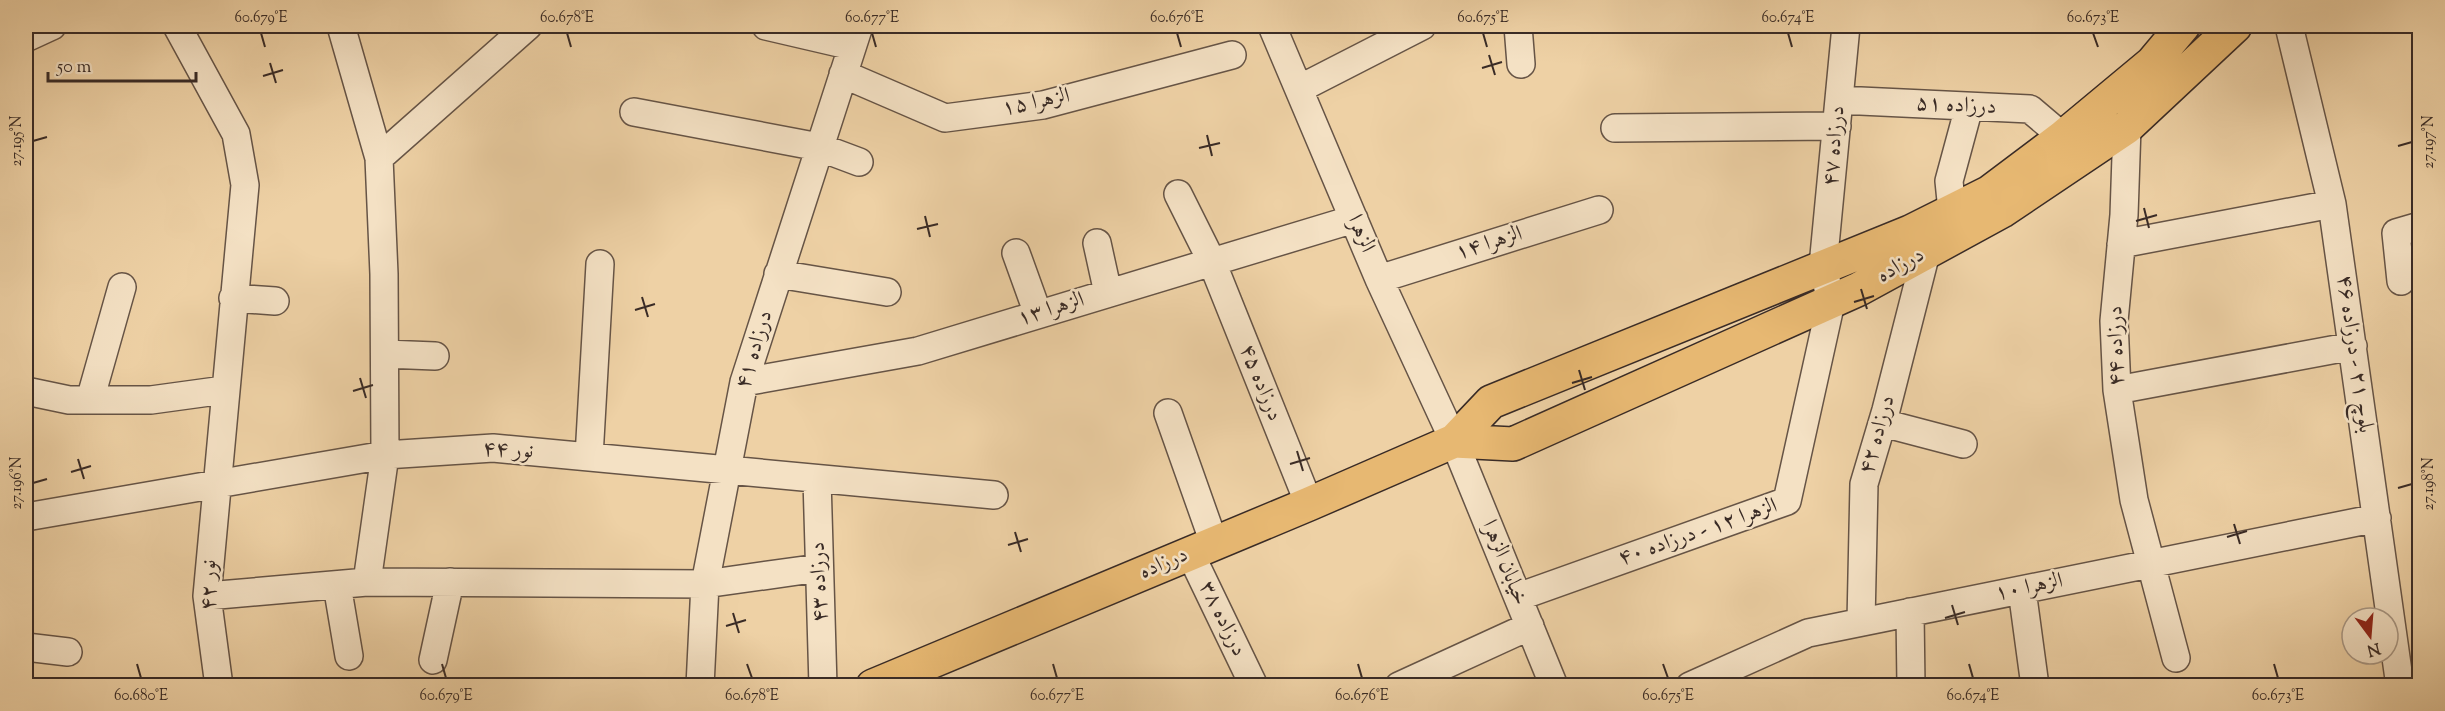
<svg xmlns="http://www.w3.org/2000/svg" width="2445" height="711" font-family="'Sorts Mill Goudy',Amiri,serif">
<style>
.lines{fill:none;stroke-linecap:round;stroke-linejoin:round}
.minor-casing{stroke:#665446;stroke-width:30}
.major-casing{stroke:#392b26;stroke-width:36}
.minor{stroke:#f4e1c4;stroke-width:27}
.major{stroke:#e7b872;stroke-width:33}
.ticks{fill:none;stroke:#392b26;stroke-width:2}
.labels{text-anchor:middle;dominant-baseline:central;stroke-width:5;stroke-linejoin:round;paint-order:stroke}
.street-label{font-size:22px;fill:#392b26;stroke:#f4e1c4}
.neatline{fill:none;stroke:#392b26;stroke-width:2}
.ticks-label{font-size:15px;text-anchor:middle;fill:#392b26}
</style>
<rect width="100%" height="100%" fill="#eed1a5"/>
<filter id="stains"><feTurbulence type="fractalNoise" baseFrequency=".00333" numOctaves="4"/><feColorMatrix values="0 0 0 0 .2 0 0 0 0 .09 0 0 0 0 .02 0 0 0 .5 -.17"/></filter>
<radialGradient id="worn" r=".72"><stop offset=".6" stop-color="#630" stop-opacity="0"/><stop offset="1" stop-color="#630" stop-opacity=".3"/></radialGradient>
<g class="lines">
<g class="minor-casing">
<path id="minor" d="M177,26L236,134L245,185L207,596L219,686
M341,26L379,158L384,274L385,455L367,582
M766,26L852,46
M1272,26L1379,279L1454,441L1554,686
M1518,26L1521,64
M2289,26L2332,204L2400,686
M26,38L52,26
M843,74L945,118L1043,105L1232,55
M1299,89L1422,26
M1839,100L2030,109L2063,137
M634,112L819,147L859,162
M2127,127L2124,215L2114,321L2117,390L2134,500L2176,658
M1615,128L1837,126
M379,158L528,26
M1178,194L1212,262L1309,504
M1952,211L1949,181L1969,107
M1097,243L1108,293
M2121,244L2332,204
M1016,253L1038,314
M778,274L887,292
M1379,279L1599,210
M2401,281L2396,233L2420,226
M233,298L275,301
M385,354L435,356
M744,382L918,351L1354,219
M2117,390L2353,346
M26,391L69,400H151L224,390
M90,400L122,287
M1168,413L1214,543
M1883,423L1963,444
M589,457L600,264
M817,479L823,686
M26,517L385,455L493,448L994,495
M1190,553L1254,686
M337,585L349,656
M2022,590L2035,686
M207,596L367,582L705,584L819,568
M1518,597L1787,501L1831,302L1823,266L1846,26
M1910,612L1911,686
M1861,622L1864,484L1886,410L1926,253
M26,647L68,652
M433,660L450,582
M700,686L705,584L744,382L859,26
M1399,686L1530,626
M1690,686L1808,633L2377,518"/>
</g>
<g class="major-casing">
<path id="major" d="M1454,441L1513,444L1859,289L2002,211L2127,127L2235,26
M873,686L1309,504L1454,441L1491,402L1910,232L1990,192L2063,137L2152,63L2183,26"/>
</g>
<use href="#minor" class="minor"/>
<use href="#major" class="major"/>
</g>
<path class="ticks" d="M261,33L265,47M567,33L571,47M872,33L876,47M1177,33L1181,47M1483,33L1487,47M1788,33L1792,47M2093,33L2098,47M1489,55L1495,75M270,63L276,83M1482,68L1502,62M263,76L283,70M1207,135L1212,156M33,141L47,137M2398,146L2412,142M1199,148L1220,143M2144,208L2149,228M925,216L930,237M2136,221L2157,215M917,229L938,224M1861,289L1867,309M642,297L648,317M1854,302L1874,296M635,310L655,304M1579,370L1585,390M360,378L366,398M1572,383L1592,377M353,391L373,385M1297,451L1303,471M78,459L84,479M1290,464L1310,458M71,472L91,466M33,483L47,479M2398,488L2412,484M2234,524L2240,544M1015,532L1021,552M2227,537L2247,531M1008,545L1028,539M1952,605L1958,625M733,613L739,633M1945,618L1965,612M726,626L746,620M137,664L141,678M442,664L446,678M747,664L752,678M1053,664L1057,678M1358,664L1362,678M1663,664L1668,678M1969,664L1973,678M2274,664L2278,678"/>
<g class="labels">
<g class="street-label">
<text transform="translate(1036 103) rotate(-11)">الزهرا ۱۵</text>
<text transform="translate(1956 106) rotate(3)">درزاده ۵۱</text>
<text transform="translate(1835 146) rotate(-85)">درزاده ۴۷</text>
<text transform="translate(1360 234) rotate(67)">الزهرا</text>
<text transform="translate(1489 244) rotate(-17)">الزهرا ۱۴</text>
<text transform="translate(1901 266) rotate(-29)">درزاده</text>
<text transform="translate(1051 310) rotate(-17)">الزهرا ۱۳</text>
<text transform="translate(2117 346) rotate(-91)">درزاده ۴۴</text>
<text transform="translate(755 350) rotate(-73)">درزاده ۴۱</text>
<text transform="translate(2354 354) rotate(82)">بلوچ ۲۱ - درزاده ۴۶</text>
<text transform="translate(1260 383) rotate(68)">درزاده ۴۵</text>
<text transform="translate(1878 435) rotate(-74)">درزاده ۴۲</text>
<text transform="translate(508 451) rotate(3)">نور ۴۴</text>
<text transform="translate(1698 533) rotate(-19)">الزهرا ۱۲ - درزاده ۴۰</text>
<text transform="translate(1504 563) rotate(68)">خیابان الزهرا</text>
<text transform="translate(1164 564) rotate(-23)">درزاده</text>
<text transform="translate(820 582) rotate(-92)">درزاده ۴۳</text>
<text transform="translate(210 585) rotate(-90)">نور ۴۲</text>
<text transform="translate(2029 588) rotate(-11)">الزهرا ۱۰</text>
<text transform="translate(1222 619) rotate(64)">درزاده ۳۸</text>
</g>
</g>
<rect width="2445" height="711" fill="none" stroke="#eed1a5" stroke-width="66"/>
<g transform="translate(2370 636) rotate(164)"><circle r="28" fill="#f4e1c4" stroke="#a99885" stroke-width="1.5"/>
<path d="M0-4.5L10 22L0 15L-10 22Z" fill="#8f2418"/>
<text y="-9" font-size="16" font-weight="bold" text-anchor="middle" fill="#392b26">N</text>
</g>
<path d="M48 72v9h148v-9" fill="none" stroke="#392b26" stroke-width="3"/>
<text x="57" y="72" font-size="18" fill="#392b26" stroke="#f4e1c4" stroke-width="4.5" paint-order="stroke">50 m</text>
<rect x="33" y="33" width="2379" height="645" class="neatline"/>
<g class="ticks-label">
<text x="261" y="22">60.679°E</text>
<text x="567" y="22">60.678°E</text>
<text x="872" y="22">60.677°E</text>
<text x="1177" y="22">60.676°E</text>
<text x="1483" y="22">60.675°E</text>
<text x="1788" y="22">60.674°E</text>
<text x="2093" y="22">60.673°E</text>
<text transform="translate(16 141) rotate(-90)" y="5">27.195°N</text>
<text transform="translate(2428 142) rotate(-90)" y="5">27.197°N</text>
<text transform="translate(16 483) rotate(-90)" y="5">27.196°N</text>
<text transform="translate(2428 484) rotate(-90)" y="5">27.198°N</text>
<text x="141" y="700">60.680°E</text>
<text x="446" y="700">60.679°E</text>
<text x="752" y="700">60.678°E</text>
<text x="1057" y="700">60.677°E</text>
<text x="1362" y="700">60.676°E</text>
<text x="1668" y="700">60.675°E</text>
<text x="1973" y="700">60.674°E</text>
<text x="2278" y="700">60.673°E</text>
</g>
<rect width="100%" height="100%" filter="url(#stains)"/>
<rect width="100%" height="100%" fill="url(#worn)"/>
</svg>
